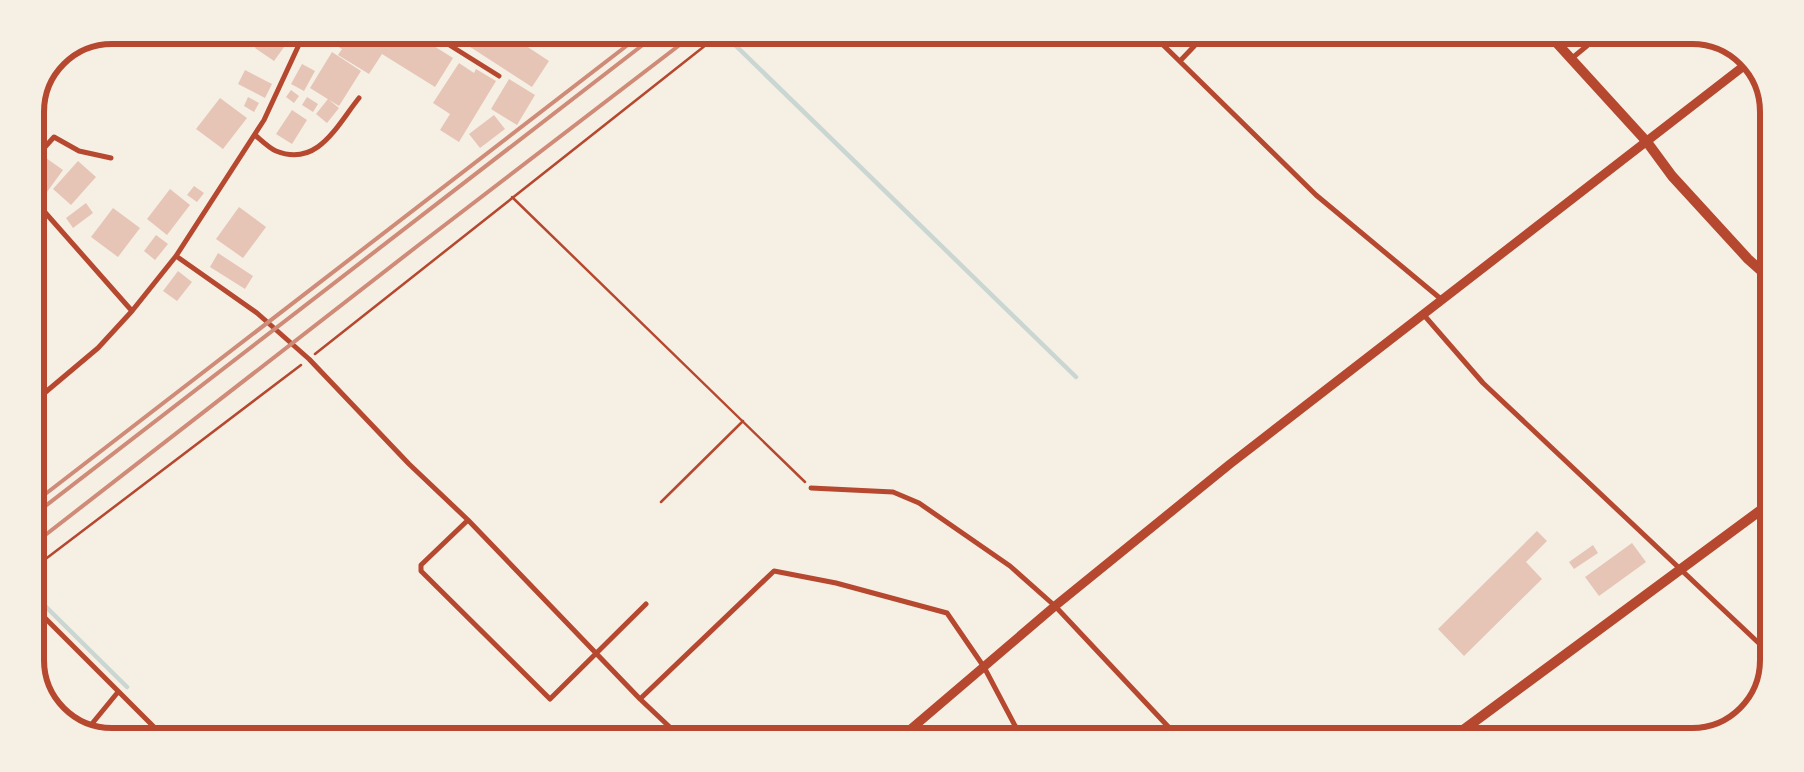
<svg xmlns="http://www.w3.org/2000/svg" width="1804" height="772" font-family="Merriweather,serif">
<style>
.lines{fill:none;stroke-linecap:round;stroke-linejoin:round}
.stream{stroke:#c9d6d2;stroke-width:4.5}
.building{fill:#e6c5b7}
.path{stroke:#b5482f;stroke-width:2.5}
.minor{stroke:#b5482f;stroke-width:5}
.tertiary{stroke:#b5482f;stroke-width:9}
.secondary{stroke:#b5482f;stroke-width:10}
.rail{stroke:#cf8b77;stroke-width:4}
.rim{fill:none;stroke:#b5482f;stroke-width:6}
</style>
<rect width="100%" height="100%" fill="#f6efe4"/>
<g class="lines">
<path class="stream" d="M734,44L1076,377
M35,596L127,687"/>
</g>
<path class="building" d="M263,36H292L274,61L255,48Z
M321,36H418L453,58L435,87L382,54L369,74L338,55L342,49Z
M468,36H511L549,61L532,87L464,43Z
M332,52L361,71L339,106L310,88Z
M459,63L474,73L476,69L496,81L459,142L440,130L450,114L433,103Z
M302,64L315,71L304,91L291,84Z
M245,70L272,84L265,98L238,84Z
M509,79L535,95L517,125L491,109Z
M291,90L299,96L294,103L286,97Z
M248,97L259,103L254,112L244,106Z
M307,97L318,104L313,112L302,105Z
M220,98L247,118L223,149L196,129Z
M328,99L339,108L327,123L316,114Z
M292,110L307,120L292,144L276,134Z
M494,115L505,129L480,148L469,134Z
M46,158L63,170L47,192L35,184V172Z
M78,161L96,177L71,205L53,189Z
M194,186L204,193L197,202L187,195Z
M170,189L190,205L167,235L147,219Z
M86,203L93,213L73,228L66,218Z
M239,207L266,227L243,258L216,239Z
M113,208L140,228L118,257L91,237Z
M156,235L168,244L155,260L144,251Z
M218,253L253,276L245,289L210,267Z
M178,271L192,282L177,301L163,291Z
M1537,531L1547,541L1526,562L1542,579L1464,656L1438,629Z
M1632,543L1646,562L1599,596L1585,577Z
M1593,545L1598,553L1574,569L1569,562Z"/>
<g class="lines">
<path class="path" d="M512,197L805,482
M315,354L716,37
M661,502L743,421
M35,567L301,365"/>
<path class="minor" d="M435,36L499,76
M1157,39L1316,195L1441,299
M1571,59L1594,40
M1180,61L1201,39
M255,135C261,140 269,148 276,151C318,168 337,125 359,98
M35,158L54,137L79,151L111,158
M35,201L132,311
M176,256L257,313L309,359L409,464L468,520L640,699L676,733
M1423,314L1483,383L1764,648
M35,401L98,348L132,311L176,256L264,120L303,36
M811,488L893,492L919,503L1010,566L1055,606L1176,735
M468,520L421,565V571L550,699L646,604
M35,608L159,732
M640,699L774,571L836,583L947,613L984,667L1020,735
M86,731L118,692"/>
<path class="tertiary" d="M905,734L1055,606L1230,464L1749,62"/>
<path class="secondary" d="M1554,40L1647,142L1672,176L1748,259L1767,276
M1455,736L1765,507"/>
<path class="rail" d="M35,502L638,37
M35,514L653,37
M35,543L420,244L690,37"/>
</g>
<path d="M0 0H1804V772H0ZM112 44H1692A68 68 0 0 1 1760 112V660A68 68 0 0 1 1692 728H112A68 68 0 0 1 44 660V112A68 68 0 0 1 112 44Z" fill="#f6efe4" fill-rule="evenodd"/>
<path class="rim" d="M112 44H1692A68 68 0 0 1 1760 112V660A68 68 0 0 1 1692 728H112A68 68 0 0 1 44 660V112A68 68 0 0 1 112 44Z"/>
</svg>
